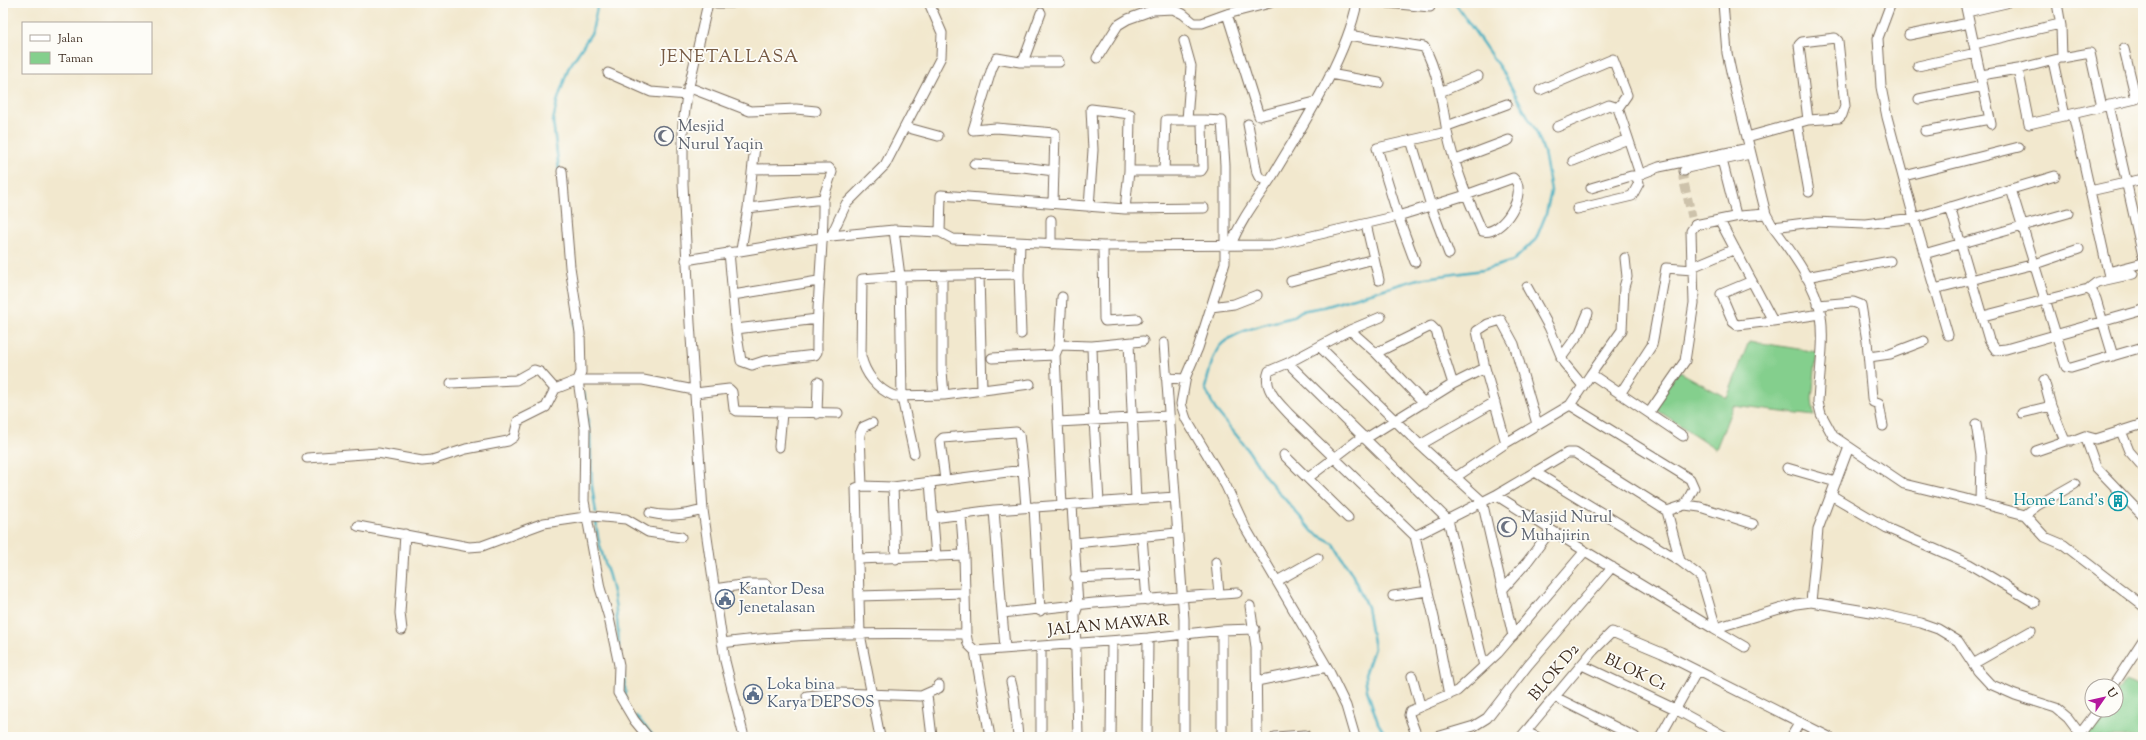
<svg xmlns="http://www.w3.org/2000/svg" width="2146" height="740" font-family="'Sorts Mill Goudy',serif">
<style>
.green{fill:#84cf8d;stroke:#607c56}
.lines{fill:none;stroke-linecap:round;stroke-linejoin:round}
.stream{stroke:#43afc1;stroke-width:2.5}
.minor-tunnel{stroke:#cdc2ab;stroke-width:9;stroke-dasharray:9 4.5;stroke-linecap:butt}
.minor-casing{stroke:#7b6c5c;stroke-width:11}
.minor{stroke:#fff;stroke-width:9}
.labels{text-anchor:middle;dominant-baseline:central;stroke-width:3.5;stroke-linejoin:round;paint-order:stroke}
.worship-label{font-size:16px;fill:#5b616d;stroke:#fdfcf7;text-anchor:start}
.culture-label{font-size:16px;fill:#0d838f;stroke:#fdfcf7;text-anchor:end}
.service-label{font-size:16px;fill:#4e5e75;stroke:#fdfcf7;text-anchor:start}
.street-label{font-size:16px;fill:#3b2a1e;stroke:#fdfcf7}
.quarter-label{font-size:18px;letter-spacing:1px;fill:#765a44;stroke:#fdfcf7}
</style>
<rect width="100%" height="100%" fill="#fdfcf7"/>
<filter id="ink" filterUnits="userSpaceOnUse"><feTurbulence type="fractalNoise" baseFrequency=".025" numOctaves="2"/><feDisplacementMap in="SourceGraphic" scale="8" xChannelSelector="R" yChannelSelector="G"/><feConvolveMatrix kernelMatrix="1 2 1 2 8 2 1 2 1" color-interpolation-filters="sRGB"/></filter>
<filter id="wash" filterUnits="userSpaceOnUse"><feTurbulence type="fractalNoise" baseFrequency=".012" numOctaves="4" result="noise"/><feDisplacementMap in="SourceGraphic" scale="16" xChannelSelector="R" yChannelSelector="G"/><feGaussianBlur stdDeviation="0.9" result="paint"/><feColorMatrix in="noise" values="0 0 0 0 0 0 0 0 0 0 0 0 0 0 0 0 0 1.4 0 .05"/><feComposite in="paint" operator="in"/></filter>
<g filter="url(#wash)">
<rect width="100%" height="100%" fill="#f2e8ce"/>
<path class="green" d="M1749,341L1817,352L1812,398L1814,416L1733,406L1716,449L1654,408L1678,371L1727,398Z
M2125,680L2143,687V737H2086L2104,710H2116V693Z"/>
<g class="lines">
<path class="stream" d="M559,170L553,121L557,102L568,69L592,32L598,3
M574,322L576,345
M584,393L590,435L592,486L596,513
M596,518C596,543 607,564 612,588C617,607 618,627 619,646
M623,669L626,698
M636,716L654,737
M1387,737L1378,723L1367,690L1365,675L1374,648L1367,607L1352,574L1333,543L1313,532L1265,476L1246,447L1215,409L1205,388C1209,375 1211,358 1219,347C1233,330 1272,323 1293,317L1301,311L1323,307L1418,279L1483,270L1513,261L1536,239L1546,214L1551,191L1544,152L1536,131L1504,74L1455,3"/>
</g>
</g>
<g filter="url(#ink)">
<g class="lines">
<path class="minor-tunnel" d="M1684,171L1683,178L1692,217"/>
<g class="minor-casing">
<path id="minor" d="M708,3L687,95L683,124V184L690,323L703,510L725,661L744,737
M717,3H732
M1388,3L1430,7
M1723,3L1727,53L1734,85L1766,214L1773,227
M1891,3L1878,38L1881,87L1887,117L1914,218L1948,335
M1965,3L1991,124
M2057,3L2061,26L2062,58L2090,53L2102,107
M1967,12L2006,3
M1227,14L1259,116L1315,102
M1909,35L1969,23
M1184,41L1191,66L1187,120
M1974,44L2060,24
M1097,58L1118,25L1128,19L1153,10L1173,9L1183,14L1194,23H1202L1227,14L1270,3
M2053,61L2065,116
M1023,62L1041,13
M1918,66L1976,53
M2018,69L2058,59
M608,73L651,92L687,95
M1330,74L1379,83
M1981,75L2018,69L2029,124L2136,99L2124,49
M688,87L750,111L796,109L816,111
M1540,90L1613,59L1627,95L1618,108L1640,174
M1440,92L1478,76
M1919,99L1983,86
M2109,105L2143,256
M2073,114L2108,272L2143,263
M1248,124L1257,173L1259,177L1268,182
M1797,124L1809,192
M1447,126L1507,104
M905,127L938,136
M1557,127L1609,105L1618,108
M1925,131L1990,119
M1747,137L1808,120L1839,118L1842,115L1845,106L1838,41L1835,38L1802,42L1799,45L1808,120
M1411,140L1431,206L1449,254
M1456,160L1509,140
M1722,160L1735,211
M1573,161L1628,139
M974,164L1023,167L1054,171
M753,169L829,168L832,172L823,199
M562,171L570,267L580,333L581,372L578,380L585,429L584,501L600,588L609,618L619,665L618,693L634,720L648,737
M1129,171H1201L1203,168L1202,123L1205,120L1222,121L1225,165V263L1198,348L1186,376L1181,404L1186,419L1226,486L1245,527L1327,667L1346,706L1355,737
M1164,171L1166,120H1204
M1684,171L1687,168L1750,154
M1904,176L2019,147
M2055,176L1914,218L1865,224L1813,222L1773,227C1791,251 1816,284 1821,315C1825,342 1819,375 1818,402L1821,414L1833,436L1904,484L1962,498L2025,515L2045,537L2064,545L2143,606
M1591,188L1631,176H1636
M2011,189L2066,367L2071,368L2143,347
M2090,191L2143,179
M1053,203L1055,133L996,128L973,130L992,68L997,58L1020,62H1059
M1089,207L1093,150L1091,109L1130,114L1129,171L1125,209
M1950,207L1989,340L1996,350L2006,349L2143,310
M1577,209L1632,196L1639,183L1636,176L1659,167L1749,148
M1051,220V244
M1720,221L1773,321L1821,314
M1366,224L1379,280
M894,230L900,276L902,398L914,453
M940,232L941,195L1125,209L1204,208
M831,236L846,204L885,165L941,57L942,33L929,3
M1020,243L1019,274L900,276L862,279L861,356C865,374 877,389 894,396L944,395L1030,384
M1231,245C1241,219 1258,198 1273,175C1302,126 1346,59 1357,3
M1103,246L1104,319L1105,321L1137,319
M1735,249L1692,267L1691,231L1695,225L1739,216L1766,214
M741,250L748,208L755,146
M729,252L736,329L741,361L752,365L764,361L815,355L817,352C816,301 824,250 823,199L748,208
M1924,254L2068,213
M686,260L831,236L894,230L940,232L953,239L1103,246L1273,245L1398,216L1466,195L1513,178C1530,191 1502,237 1482,231C1468,199 1454,166 1447,132C1443,107 1437,68 1424,47L1348,35
M1415,262L1398,216L1377,148L1447,132
M1019,274L1021,334
M979,275L982,390
M942,276V371L944,395
M1806,277L1890,261
M1291,281L1374,259
M1752,281L1721,294L1733,322L1737,325L1773,321
M1527,287L1549,327L1564,363L1583,386
M1934,289L2035,264L2079,249
M2088,289L2097,282L2133,274
M733,295L818,281
M1062,297L1059,345L1055,355L1062,506
M1818,305L1853,302L1861,305L1867,341L1872,398L1873,402L1879,404L1883,426
M1211,307L1234,304L1257,295
M1983,316L2088,289L2093,293L2096,299L2113,356
M736,329L817,319
M1350,330L1381,317
M1129,343L1136,500
M1164,343L1184,619V737
M1059,345L1092,346L1143,341
M1092,346L1094,420L1099,502
M1320,347L1420,445L1482,501L1513,636
M1376,353L1350,330L1288,363L1269,371C1262,388 1279,403 1289,414L1415,536L1435,622L1449,695
M1869,357L1890,354L1924,341
M992,358L1055,355
M1561,358L1580,332L1588,313
M1288,363L1448,520L1484,666L1457,691L1410,711L1409,715L1417,737
M1485,368L1477,331L1488,324L1501,320L1514,344L1537,424
M1591,374L1622,330L1624,287L1627,277L1625,258
M1166,378L1185,379
M2044,380L2051,406L2065,441H2072L2085,436L2096,439L2143,424
M451,383L516,380L534,370L540,372L555,389
M695,393L729,389L732,392L734,409L737,411L838,413
M1620,394L1652,345L1666,268L1693,270L1694,303L1685,361L1649,413
M1424,403L1376,353L1431,326L1436,331L1453,384
M1570,405L1591,374L1683,436
M2022,413L2051,406
M817,414L818,382
M1058,422L1168,416
M1976,424L1981,456L1980,503
M2121,431L2129,451L2143,467
M2085,436L2096,467L2143,516
M1365,439L1453,384L1485,368L1506,443L1456,477
M1506,443L1570,405L1690,479L1694,488L1685,505L1667,511
M1420,445L1495,402
M779,447L782,413
M2036,451L2065,441
M1284,455L1348,518
M307,458L378,453L422,461L432,460L466,449L508,441L514,437L518,421L546,407L555,389L578,380H643L694,390
M1787,468L1836,482
M1308,478L1363,436
M945,480L940,441L943,438L1016,432L1019,434L1023,470
M930,482L936,557
M862,486L860,434L863,427L872,423
M893,487L896,559
M1496,495L1567,453H1575L1667,511L1680,561L1535,472
M1831,495L1887,528L1969,564L2035,603
M1072,505L1078,606L1075,614L1078,737
M1685,505L1700,507L1753,524
M1034,507L1040,611
M994,510L1002,613L1094,603L1237,593
M650,513C666,517 687,515 703,510
M2025,515L2038,505L2075,484
M961,516L964,555
M933,518L994,510L1175,497
M358,526L469,547L482,546L544,523L592,516L626,519L648,532L681,537
M1142,536L1147,600
M1415,536L1496,495L1551,530
M1075,543L1177,533
M858,559L964,555L966,634
M1680,561L1701,577L1716,628L1714,629L1745,647
M1216,562L1219,594
M1075,578L1145,575
M1277,581L1318,558
M714,589L748,584H766
M1503,589L1527,562L1551,530L1585,551
M859,596L965,593
M1393,596L1428,591
M1811,602L1818,529L1849,447
M1250,606L1256,647L1257,737
M1002,613L1005,648
M1716,628L1796,604L1811,602L1877,613L1921,623L1938,629L1958,641L1978,671L1990,684L2015,695L2056,708L2068,718L2080,734L2098,710
M402,630L400,613L405,534
M1222,630V737
M722,643C803,632 885,633 966,634L968,644L975,651L1148,638L1222,630L1255,629
M1041,647V737
M975,651L990,737
M1973,664L2031,631
M1582,665L1675,709L1726,737
M1484,666L1498,653L1585,551L1714,629
M1412,676L1420,705
M1257,681L1327,667
M1011,682L1014,695L1018,737
M2113,686L2143,640
M927,695L932,737
M807,696L840,693L921,696L939,688V685
M1555,697L1635,737
M1526,732L1537,737
M880,737L860,634L856,488L862,486L893,487L1023,470L1026,507
M1111,737L1112,641
M1147,737L1148,638
M1275,737L1305,735
M1437,737L1474,726L1487,718L1528,665L1612,567
M1521,737L1593,651L1612,632L1662,653L1829,737
M1660,737L1697,671
M1791,737L1800,722"/>
</g>
<use href="#minor" class="minor"/>
</g>
</g>
<defs>
<g id="mosque-ring" transform="scale(1)"><circle r="9.5" fill="#fdfcf7" stroke="#6b7280" stroke-width="1.5"/><path d="M3.5-4.9A6 6 0 1 0 3.5 4.9A5 5 0 1 1 3.5-4.9Z" fill="#6b7280"/></g>
<g id="building-ring" transform="scale(1)"><circle r="9.5" fill="#fdfcf7" stroke="#0f9aa8" stroke-width="1.5"/><path d="M-4-6H4V6H1V3H-1V6H-4ZM-2.5-4.3h1.7v1.8h-1.7ZM.8-4.3h1.7v1.8H.8ZM-2.5-1h1.7V.8h-1.7ZM.8-1h1.7V.8H.8Z" fill="#0f9aa8"/></g>
<g id="civic-ring" transform="scale(1)"><circle r="9.5" fill="#fdfcf7" stroke="#5c6f8a" stroke-width="1.5"/><path d="M-.6-6.5H3V-4.5H.6V-3L4-1V1h2V6H-6V1h2V-1L-.6-3ZM-1.2 2.5V6h2.4V2.5Z" fill="#5c6f8a"/></g>
</defs>
<g fill-rule="evenodd">
<use href="#mosque-ring" x="664" y="136"/>
<use href="#building-ring" x="2118" y="501"/>
<use href="#mosque-ring" x="1507" y="527"/>
<use href="#civic-ring" x="725" y="599"/>
<use href="#civic-ring" x="753" y="694"/>
</g>
<g class="labels">
<g class="worship-label">
<text x="678" y="127">Mesjid<tspan x="678" dy="18">Nurul Yaqin</tspan></text>
<text x="1521" y="518">Masjid Nurul<tspan x="1521" dy="18">Muhajirin</tspan></text>
</g>
<g class="culture-label">
<text x="2104" y="501">Home Land's</text>
</g>
<g class="service-label">
<text x="739" y="590">Kantor Desa<tspan x="739" dy="18">Jenetalasan</tspan></text>
<text x="767" y="685">Loka bina<tspan x="767" dy="18">Karya DEPSOS</tspan></text>
</g>
<g class="street-label">
<text transform="translate(1109 626) rotate(-5)">JALAN MAWAR</text>
<text transform="translate(1555 673) rotate(-50)">BLOK D2</text>
<text transform="translate(1635 673) rotate(25)">BLOK C1</text>
</g>
<g class="quarter-label">
<text x="730" y="58">JENETALLASA</text>
</g>
</g>
<rect width="2146" height="740" fill="none" stroke="#fdfcf7" stroke-width="16"/>
<rect x="22" y="22" width="130" height="52" fill="#fdfcf7" stroke="#afa8a0"/>
<rect x="30" y="35" width="20" height="6" fill="#ffffff" stroke="#afa8a0"/>
<text x="58" y="42" font-size="12" fill="#3b2a1e">Jalan</text>
<rect x="30" y="52" width="20" height="12" fill="#84cf8d" stroke="#afa8a0"/>
<text x="58" y="62" font-size="12" fill="#3b2a1e">Taman</text>
<g transform="translate(2104 698) rotate(56)"><circle r="19" fill="#fdfcf7" stroke="#afa8a0"/>
<path d="M0-3L7 15L0 10L-7 15Z" fill="#b5179e"/>
<text y="-6" font-size="11" font-weight="bold" text-anchor="middle" fill="#3b2a1e">U</text>
</g>
</svg>
